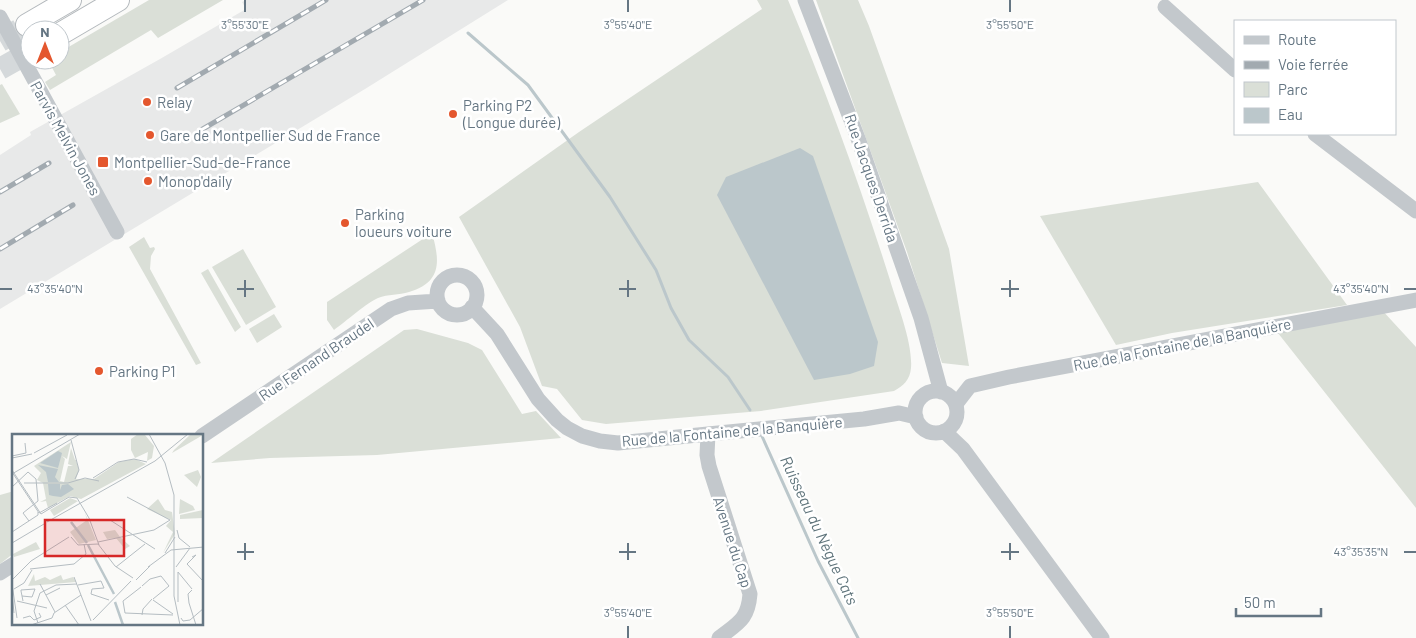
<svg xmlns="http://www.w3.org/2000/svg" width="1416" height="638" font-family="Barlow,sans-serif">
<style>
.built{fill:#e8e9e9}
.green{fill:#dadfd7}
.water{fill:#bbc7cb}
.lines{fill:none;stroke-linecap:round;stroke-linejoin:round}
.stream{stroke:#bbc7cb;stroke-width:3}
.highway-tunnel{stroke:#d5d9db;stroke-width:22;stroke-dasharray:22 11;stroke-linecap:butt}
.highway-casing{stroke:#b4b9bd;stroke-width:24}
.minor{stroke:#c3c8cc;stroke-width:15}
.highway{stroke:#fff;stroke-width:22}
.rail-casing{stroke:#a2aab0;stroke-width:5}
.rail{stroke:#fff;stroke-width:3;stroke-dasharray:9;stroke-linecap:butt}
.minor-bridge{stroke:#c3c8cc;stroke-width:15}
.ticks{fill:none;stroke:#657683;stroke-width:2}
.poi-dot{fill:#e4572e;stroke:#fff;stroke-width:2}
.labels{text-anchor:middle;dominant-baseline:central;stroke-width:5;stroke-linejoin:round;paint-order:stroke}
.poi-label{font-size:15px;fill:#657683;stroke:#fff;text-anchor:start}
.street-label{font-size:15px;fill:#657683;stroke:#fff}
.water-label{font-size:16px;font-style:italic;fill:#60757c;stroke:#fff}
.inset-river{fill:none;stroke:#bbc7cb;stroke-width:2.5}
.inset-road{fill:none;stroke:#b5bdc2;stroke-width:1}
.view{fill:#d62828;fill-opacity:0.15;stroke:#d62828;stroke-width:2.5}
.inset-edge{fill:none;stroke:#657683;stroke-width:2.5}
.ticks-label{font-size:12px;text-anchor:middle;fill:#657683;stroke:#fff;stroke-width:5;stroke-linejoin:round;paint-order:stroke}
</style>
<rect width="100%" height="100%" fill="#fafaf8"/>
<path class="built" d="M246,0H508L365,89L0,309V155L31,135L30,132L160,59L246,9L242,2Z"/>
<path class="green" d="M149,0H223L158,38L151,30L50,90L45,82L56,75L48,60H60V52Z
M757,0H788C826,91 860,185 890,280C897,304 913,343 911,368C910,380 903,386 894,391L761,411L606,424L582,420L557,389L542,386L520,327L459,217L579,132L762,9Z
M816,0H858L869,26L949,249L969,366L942,363L907,252Z
M2,84L20,114L0,123V85Z
M1258,182L1347,305L1172,333L1116,345L1040,216Z
M432,233C440,261 442,282 409,292C399,295 388,294 378,298C368,302 345,322 334,330L327,320V302Z
M144,237L150,248L154,247L155,249L151,256L150,269L201,363L196,365L129,247Z
M243,249L276,307L246,325L212,267Z
M208,269L241,327L235,332L201,273Z
M1381,309L1416,347V508L1274,328Z
M274,314L282,327L257,343L249,329Z
M417,329L468,343L482,350L522,414L536,411L561,438L377,455L270,458L211,463L404,330Z
M14,491V553L0,564V495Z"/>
<path class="water" d="M800,148L813,156L878,342L874,366L850,374L814,380L717,195L726,177Z"/>
<g class="lines">
<path class="stream" d="M468,33L528,85L610,197L656,270L671,308L689,340L728,377L750,410
M761,434L818,561L858,638"/>
<path class="highway-tunnel" d="M0,41L27,25
M0,69L30,52"/>
<g class="highway-casing">
<path id="highway" d="M27,25L70,0
M60,34L118,0"/>
</g>
<path class="minor" d="M805,0L859,141L921,318L941,392
M1165,7L1235,70
M1315,134L1416,211
M437 295a20 20 0 1 1 40 0a20 20 0 1 1-40 0Z
M472,307L497,334L538,399L557,420L567,428L582,436L600,441L618,443L708,434L864,419L899,413L916,417
M915 412a21 21 0 1 1 42 0a21 21 0 1 1-42 0Z
M956,404L970,386L1009,377L1416,300
M944,431L963,449L1102,638
M708,434L707,455L709,466L750,594C748,620 738,623 719,638
M202,436L391,309L408,303L438,301
M0,573L14,564"/>
<use href="#highway" class="highway"/>
<g class="rail-casing">
<path id="rail" d="M177,88L326,0
M201,130L423,0
M0,192L49,163
M0,249L73,205"/>
</g>
<use href="#rail" class="rail"/>
<path class="minor-bridge" d="M0,17L117,232"/>
</g>
<path class="ticks" d="M245,0V12M628,0V12M1010,0V12M245,280V297M628,280V297M1010,280V297M0,289H12M237,289H254M619,289H636M1001,289H1019M1404,289H1416M245,543V560M628,543V560M1010,543V560M237,552H254M619,552H636M1001,552H1019M1404,552H1416M628,626V638M1010,626V638"/>
<g class="poi-dot">
<circle cx="147" cy="102" r="5"/>
<circle cx="453" cy="114" r="5"/>
<circle cx="150" cy="135" r="5"/>
<rect x="97" y="156" width="12" height="12" rx="2.5"/>
<circle cx="148" cy="181" r="5"/>
<circle cx="345" cy="223" r="5"/>
<circle cx="99" cy="371" r="5"/>
</g>
<g class="labels">
<g class="poi-label">
<text x="157" y="102">Relay</text>
<text x="463" y="105">Parking P2<tspan x="463" dy="17">(Longue durée)</tspan></text>
<text x="160" y="135">Gare de Montpellier Sud de France</text>
<text x="114" y="162">Montpellier-Sud-de-France</text>
<text x="158" y="181">Monop'daily</text>
<text x="355" y="214">Parking<tspan x="355" dy="17">loueurs voiture</tspan></text>
<text x="109" y="371">Parking P1</text>
</g>
<g class="street-label">
<text transform="translate(66 138) rotate(61)">Parvis Melvin Jones</text>
<text transform="translate(872 178) rotate(71)">Rue Jacques Derrida</text>
<text transform="translate(1182 344) rotate(-11)">Rue de la Fontaine de la Banquière</text>
<text transform="translate(316 359) rotate(-34)">Rue Fernand Braudel</text>
<text transform="translate(732 431) rotate(-5)">Rue de la Fontaine de la Banquière</text>
<text transform="translate(733 542) rotate(72)">Avenue du Cap</text>
</g>
<g class="water-label">
<text transform="translate(820 530) rotate(65)">Ruisseau du Nègue Cats</text>
</g>
</g>
<g transform="translate(12 434)">
<rect width="191" height="191" fill="#fafaf8"/>
<path d="M126,0L133,1L142,12L140,24L135,27L136,18L123,24L119,16V5ZM179,0L191,1L160,19L162,16ZM59,8L55,25L50,22L53,25L48,47L52,48L56,32H61L56,30L59,14L63,26H60H64L67,36L64,45H82L107,28L123,25L134,30L69,65L58,62L36,74L34,67L28,68L34,65L31,49L25,46L29,39L22,32ZM186,36L189,43L185,53L172,41ZM58,64L66,67L42,82L38,76ZM146,65L153,76L160,78L163,100L151,119L161,98L154,92L159,86L135,75ZM168,65L181,72L183,76L167,80ZM191,76V84L168,85V81ZM73,79L84,106L67,110L58,98L75,86ZM103,96L108,103L118,112L113,115L104,104L95,105L91,98ZM24,108L28,115L2,123L1,120ZM22,140L23,147L33,143L38,146L49,141L51,146L61,143L64,148L16,152Z" fill="#dadfd7"/>
<path d="M46,17L50,19L46,34L28,29ZM26,31L46,35L43,43L47,48H36L34,38ZM36,50H48V56L50,51L56,50L62,55L49,63L41,62L37,61Z" fill="#bbc7cb"/>
<path class="inset-river" d="M59,88L75,109M76,111L102,160M103,168L111,191"/>
<path class="inset-road" d="M137,0L153,29L162,61V162L168,191M59,6L67,36L63,45M22,19L55,1M0,22L14,19L13,9M0,24L20,20M0,36L29,80L57,63L65,64L77,84L87,111M0,38L27,79L45,69M0,40L68,0M81,44L106,28L122,25L135,28M12,49H56L73,44L87,47M0,53L16,38L24,45L26,67L11,79L17,87M115,63L158,86M98,86L143,115M35,88L143,27L176,0M165,96L167,104L178,113M0,98L26,81V78M59,103L66,111L86,110L103,132L121,144M86,108L142,96L158,86M0,109L32,90M153,119L163,103M180,123L184,121L175,130L191,147M104,133L133,110M136,133L159,116L192,113M164,133L178,114M18,135L62,130L74,120L72,110M62,143L79,187M0,146L19,127L57,103M124,146L138,132M0,150L5,184M28,150L43,178M66,151L89,147L92,154L80,155L79,160L97,166M130,152L138,145L149,142L157,152M129,153L111,167L113,179L161,181M2,155L12,149L20,136M180,156L176,160L177,169L184,191M0,159L2,179M34,161L48,154M10,162L20,163L23,155L9,156V157L11,167M141,165L157,152M141,166L161,180M5,167L35,174M166,168V138L180,155M53,171L67,191M130,181L131,175L140,165M11,184L18,182L22,186L29,183L27,179M169,184L171,187L178,186L192,174M81,186L119,147M26,189L22,177L28,159L44,151L65,150M19,191L40,184L42,179L69,161"/>
<path class="view" d="M33,86H112V122H33Z"/>
<rect width="191" height="191" class="inset-edge"/>
</g>
<g class="ticks-label">
<text x="245" y="29">3°55'30"E</text>
<text x="628" y="29">3°55'40"E</text>
<text x="1010" y="29">3°55'50"E</text>
<text x="55" y="293">43°35'40"N</text>
<text x="1361" y="293">43°35'40"N</text>
<text x="1361" y="556">43°35'35"N</text>
<text x="628" y="617">3°55'40"E</text>
<text x="1010" y="617">3°55'50"E</text>
</g>
<rect x="1234" y="20" width="162" height="115" fill="#ffffff" stroke="#c1c8cd"/>
<rect x="1244" y="36" width="25" height="8" fill="#c3c8cc" stroke="#c1c8cd"/>
<text x="1278" y="45" font-size="15" fill="#657683">Route</text>
<rect x="1244" y="61" width="25" height="8" fill="#a2aab0" stroke="#c1c8cd"/>
<text x="1278" y="70" font-size="15" fill="#657683">Voie ferrée</text>
<rect x="1244" y="82" width="25" height="15" fill="#dadfd7" stroke="#c1c8cd"/>
<text x="1278" y="95" font-size="15" fill="#657683">Parc</text>
<rect x="1244" y="108" width="25" height="15" fill="#bbc7cb" stroke="#c1c8cd"/>
<text x="1278" y="120" font-size="15" fill="#657683">Eau</text>
<g transform="translate(45 45)"><circle r="24" fill="#ffffff" stroke="#c1c8cd"/>
<path d="M0-4L9 19L0 12L-9 19Z" fill="#e4572e"/>
<text y="-8" font-size="14" font-weight="bold" text-anchor="middle" fill="#657683">N</text>
</g>
<path d="M1236 608v8h85v-8" fill="none" stroke="#657683" stroke-width="2.5"/>
<text x="1244" y="608" font-size="15" fill="#657683" stroke="#ffffff" stroke-width="4" paint-order="stroke">50 m</text>
</svg>
